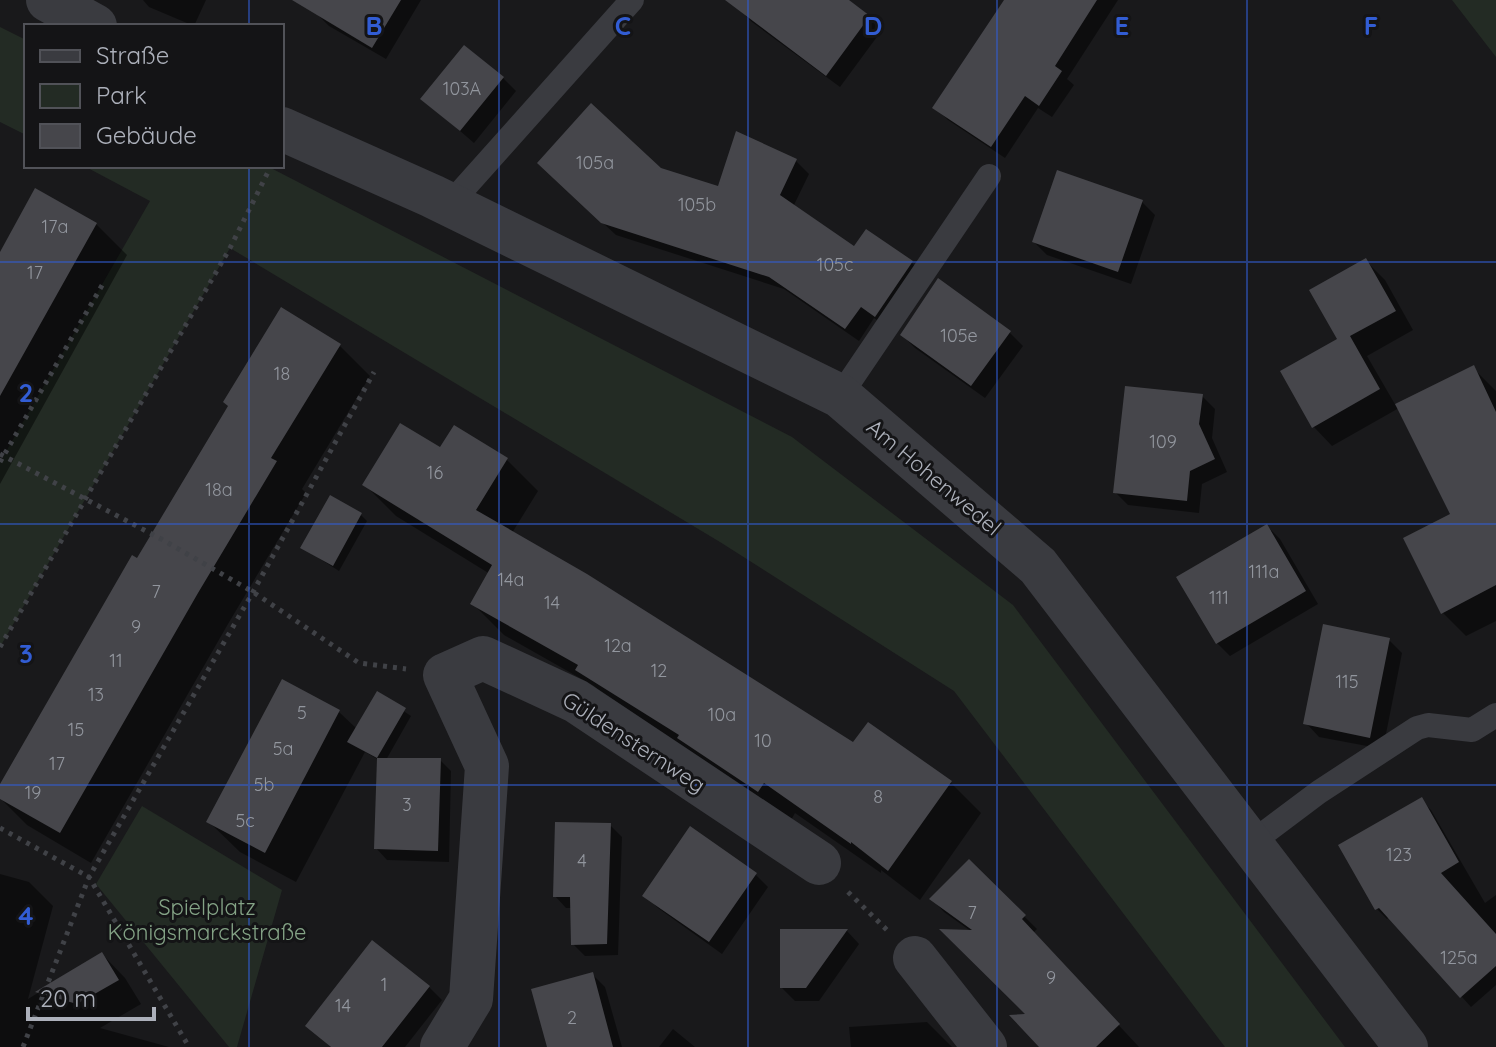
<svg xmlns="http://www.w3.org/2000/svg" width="1496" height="1047" font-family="Quicksand,sans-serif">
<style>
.green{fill:#232b24}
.shadow{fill:#0007}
.building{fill:#46464b}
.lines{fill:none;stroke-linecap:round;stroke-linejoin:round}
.path{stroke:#404247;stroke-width:5;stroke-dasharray:4 6;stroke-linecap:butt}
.service{stroke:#3a3b40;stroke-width:24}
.minor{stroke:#3a3b40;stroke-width:44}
.grid{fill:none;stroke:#325dd4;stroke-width:2;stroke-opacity:0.55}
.labels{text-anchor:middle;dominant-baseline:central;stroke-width:6;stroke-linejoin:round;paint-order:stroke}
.number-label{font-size:18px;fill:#92969e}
.street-label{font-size:22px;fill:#acb0ba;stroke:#141416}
.park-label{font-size:22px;fill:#84a386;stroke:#141416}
.grid-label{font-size:26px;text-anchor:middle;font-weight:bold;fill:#325dd4;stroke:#141416;stroke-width:6;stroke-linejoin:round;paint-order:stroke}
</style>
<rect width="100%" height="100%" fill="#19191b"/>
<path class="green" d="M1452,0H1496V57Z
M0,27L26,40V135L0,122Z
M84,166H267L792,437L1013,605L1345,1047H1225L954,691L720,542L230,248L0,647V462L150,201Z
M142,806L282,890L237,1047H229L96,884Z"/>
<path class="shadow" d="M143,0H206L194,26L149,7Z
M324,0H421L386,59L329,26L316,13Z
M746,0H846L882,30L840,87L752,22L739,9Z
M1006,0H1118L1067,79L1074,85L1052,117L1038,108L1005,158L948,120L935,107Z
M503,78L516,91L474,143L423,99Z
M796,161L809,174L793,207L854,249L867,231L912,263L925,276L889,329L874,318L859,341L784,289L616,235L552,176L660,169L720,189Z
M1142,202L1155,215L1131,284L1047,255L1034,242Z
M96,224L127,255L0,484V256Z
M1365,260L1385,280L1413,330L1367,356L1396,406L1473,368L1496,391V621L1466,636L1442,612L1453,515L1399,408L1332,446L1313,426Z
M938,281L1010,333L1023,346L985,398L915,348L902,335Z
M340,346L370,376L302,489L306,493L228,624L91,863L27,825L0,798V788L138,561Z
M1202,396L1215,409L1212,438L1227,472L1202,484L1199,513L1128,505L1115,492Z
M454,428L507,460L538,491L512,533L854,745L950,782L981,813L920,900L881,870V873L795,813L790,822L608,700L594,686L504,635L473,604L490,574L396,516L365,485L440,450Z
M361,515L367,521L339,571L303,548Z
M1267,526L1280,539L1318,604L1230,656L1217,643Z
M1389,640L1402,653L1383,749L1319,737L1306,723Z
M378,694L411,716L386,760H440L451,771L449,862L387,860L376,848L379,760L365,752L296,882L240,852L209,822L339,712L357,729Z
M1421,800L1431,810L1485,903L1496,895V985L1471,1007L1390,917L1387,919L1377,909L1341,846Z
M610,825L622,837L618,955L585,956L573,944V908H566L555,896Z
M969,862L1037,929L1033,933L1139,1047H1042L1029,1016L972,932L944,912L932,899Z
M0,874L29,882L53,906L28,999L102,954L125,978L141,1004L100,1028L169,1047H0Z
M755,874L768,887L722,954L658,908L645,895Z
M782,931H847L859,944L819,1001H795L782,988Z
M592,974L605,987L622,1047H549Z
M429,987L442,1000L405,1047H331L308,1026Z
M927,1022L952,1047H851L849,1027Z
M673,1029L695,1047H659Z"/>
<path class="building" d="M292,0H401L372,48Z
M725,0H849L870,16L826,76Z
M1004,0H1097L1055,66L1062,71L1039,106L1025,96L991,147L932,108Z
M464,45L504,77L460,131L420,99Z
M591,103L661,168L718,186L736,131L797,159L780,195L854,246L866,229L913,261L875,317L861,307L845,329L769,277L601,223L537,163Z
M1057,170L1143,200L1118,272L1032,242Z
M35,188L97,223L0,396V252Z
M1366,258L1396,311L1350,336L1380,389L1312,428L1280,371L1337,339L1309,290Z
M938,278L1011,331L971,386L900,335Z
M281,307L341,344L271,458L277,461L198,593L60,833L0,799V784L132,555L137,558L228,406L223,402Z
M1474,365L1496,412V585L1441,614L1403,538L1450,514L1395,404Z
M1125,386L1203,394L1199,424L1215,459L1190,471L1187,501L1113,493Z
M400,423L440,447L454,425L508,458L476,510L587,574L853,742L868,722L952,781L888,871L851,842V844L764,783L758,792L677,738L679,735L575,670L578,665L470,604L492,565L362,485Z
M330,495L362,513L333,566L300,548Z
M1267,524L1306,591L1216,644L1176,577Z
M1323,624L1390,638L1370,738L1303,724Z
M282,679L340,710L265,853L206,822Z
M377,691L406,708L377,758L347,742Z
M377,758H441L438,851L374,849Z
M1422,797L1459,862L1441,873L1496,934V966L1460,998L1379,908L1375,910L1338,845Z
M555,822L611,823L607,944L571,945L570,897H553Z
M690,826L757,873L709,942L642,896Z
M969,859L1026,915L1022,919L1120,1024L1096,1047H1039L1009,1015L1025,1014L939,929L972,930L929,899Z
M780,929H848L806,988H780Z
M372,940L430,986L382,1047H331L305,1026Z
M102,952L119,980L77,1004L35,992Z
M593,972L613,1047H547L531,989Z"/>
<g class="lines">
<path class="path" d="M0,454L163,540L253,592L359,663L406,669
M0,462L104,282
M0,647L230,248L269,170
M0,828L89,877L189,1047
M848,892L887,930
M23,1047L89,877L253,592L374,372"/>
<path class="service" d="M449,205L632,0
M840,396L989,176
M1251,843L1319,792L1417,728L1428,725L1472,730L1496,715"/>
<path class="minor" d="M48,0L95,26
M282,129L432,196L840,396L1038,566L1406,1047
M915,958L985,1047
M442,1047L471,999L487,766L445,675L483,658L576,701L819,863"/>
</g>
<path class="grid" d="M249,0V26M499,0V1047M748,0V1047M997,0V1047M1247,0V1047M249,166V1047M0,262H1496M0,524H1496M0,785H1496"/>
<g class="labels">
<g class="number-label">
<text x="462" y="88">103A</text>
<text x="595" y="162">105a</text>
<text x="697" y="204">105b</text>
<text x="55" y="226">17a</text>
<text x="835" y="264">105c</text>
<text x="35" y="272">17</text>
<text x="959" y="335">105e</text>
<text x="282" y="373">18</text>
<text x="1163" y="441">109</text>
<text x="435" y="472">16</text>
<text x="219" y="489">18a</text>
<text x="1264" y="571">111a</text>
<text x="511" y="579">14a</text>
<text x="156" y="591">7</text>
<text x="1219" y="597">111</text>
<text x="552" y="602">14</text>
<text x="136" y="626">9</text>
<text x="618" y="645">12a</text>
<text x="116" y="660">11</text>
<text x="659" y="670">12</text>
<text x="1347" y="681">115</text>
<text x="96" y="694">13</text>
<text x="302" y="712">5</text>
<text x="722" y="714">10a</text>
<text x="76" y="729">15</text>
<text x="763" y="740">10</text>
<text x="283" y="748">5a</text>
<text x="57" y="763">17</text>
<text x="264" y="784">5b</text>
<text x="33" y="792">19</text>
<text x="878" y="796">8</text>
<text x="407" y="804">3</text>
<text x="245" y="820">5c</text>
<text x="1399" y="854">123</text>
<text x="582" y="860">4</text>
<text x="972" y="912">7</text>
<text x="1459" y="957">125a</text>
<text x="1051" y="977">9</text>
<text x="384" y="984">1</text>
<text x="343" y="1005">14</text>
<text x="572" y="1017">2</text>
</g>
<g class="street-label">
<text transform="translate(934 477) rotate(40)">Am Hohenwedel</text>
<text transform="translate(634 742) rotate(33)">Güldensternweg</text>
</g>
<g class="park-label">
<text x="207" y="907">Spielplatz<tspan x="207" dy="25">Königsmarckstraße</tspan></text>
</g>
</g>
<g class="grid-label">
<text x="374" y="35">B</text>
<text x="623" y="35">C</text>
<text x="873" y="35">D</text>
<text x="1122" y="35">E</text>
<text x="1371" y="35">F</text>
<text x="26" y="402">2</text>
<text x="26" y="663">3</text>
<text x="26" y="925">4</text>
</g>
<rect x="24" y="24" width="260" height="144" fill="#141416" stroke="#515258" stroke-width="2"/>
<rect x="40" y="50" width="40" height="12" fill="#3a3b40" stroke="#515258" stroke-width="2"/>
<text x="96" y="64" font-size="24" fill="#acb0ba">Straße</text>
<rect x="40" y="84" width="40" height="24" fill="#232b24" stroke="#515258" stroke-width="2"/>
<text x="96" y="104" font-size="24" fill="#acb0ba">Park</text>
<rect x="40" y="124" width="40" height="24" fill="#46464b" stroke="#515258" stroke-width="2"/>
<text x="96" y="144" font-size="24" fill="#acb0ba">Gebäude</text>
<path d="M28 1007v12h126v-12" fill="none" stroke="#acb0ba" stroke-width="4"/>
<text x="40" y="1007" font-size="24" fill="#acb0ba" stroke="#141416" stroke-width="6" paint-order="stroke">20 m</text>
</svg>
